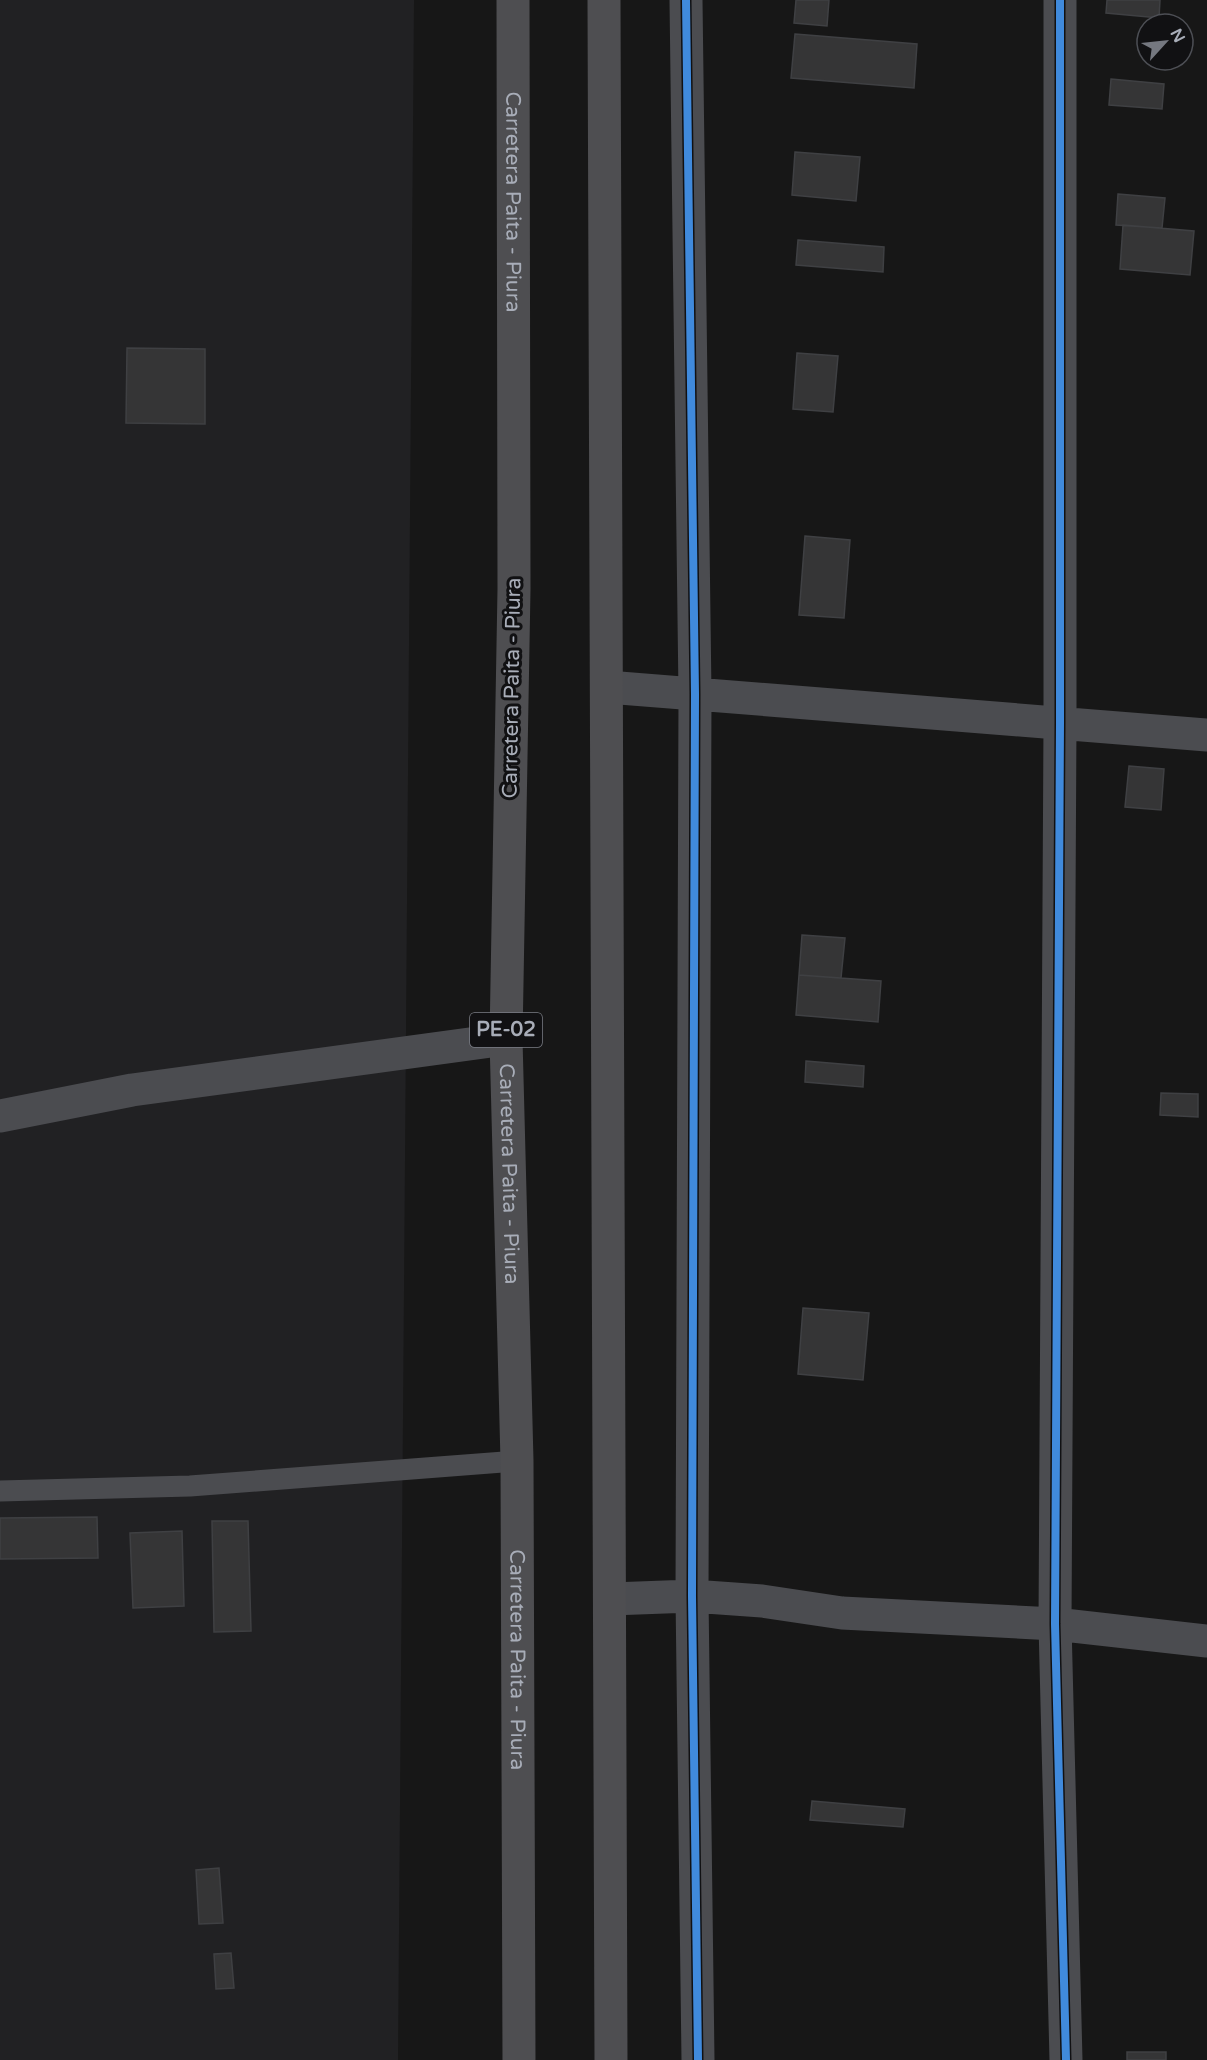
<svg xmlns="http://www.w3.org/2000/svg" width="1207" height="2060" font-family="'Varela Round',sans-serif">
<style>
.built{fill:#212123}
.building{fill:#353536;stroke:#3f4043;stroke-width:1.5}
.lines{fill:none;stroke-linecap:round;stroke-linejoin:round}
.lane{stroke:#4b4c50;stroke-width:21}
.street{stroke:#4b4c50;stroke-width:33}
.highway{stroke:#4e4e51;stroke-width:33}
.cycleway-casing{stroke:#111113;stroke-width:11}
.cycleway{stroke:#408adc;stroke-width:8}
.labels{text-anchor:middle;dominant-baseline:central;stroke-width:6;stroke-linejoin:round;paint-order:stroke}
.shield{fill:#111113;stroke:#7b7e86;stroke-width:1.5}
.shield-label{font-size:20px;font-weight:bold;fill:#a8adb8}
.street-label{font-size:21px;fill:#a8adb8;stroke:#111113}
</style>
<rect width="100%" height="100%" fill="#171717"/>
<path class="built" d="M0,0H414L398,2060H0Z"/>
<path class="building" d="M796,0H829L827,26L794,23Z
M1107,0H1160L1159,18L1106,13Z
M795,34L917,44L914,88L791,78Z
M1111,79L1164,84L1162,109L1109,105Z
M795,152L860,157L856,201L792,195Z
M1118,194L1165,198L1162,228L1116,225Z
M1123,225L1194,231L1190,275L1120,269Z
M798,240L884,247L883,272L796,265Z
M127,348L205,349V424L126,423Z
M797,353L838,356L833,412L793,409Z
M805,536L850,540L844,618L799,615Z
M1129,766L1164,769L1161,810L1125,807Z
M802,935L845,938L841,978L799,975Z
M799,975L881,981L878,1022L796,1015Z
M806,1061L864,1066L863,1087L805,1082Z
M1161,1093L1198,1094V1117L1160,1115Z
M803,1308L869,1313L863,1380L798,1374Z
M97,1517L98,1558L0,1559V1518Z
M212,1521H248L251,1631L214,1632Z
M182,1531L184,1606L133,1608L130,1533Z
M812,1801L905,1809L903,1827L810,1820Z
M219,1868L223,1923L199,1924L196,1870Z
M231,1953L234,1988L216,1989L214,1954Z
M1127,2052H1166V2060H1127Z"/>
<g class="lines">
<path class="lane" d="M0,1491L190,1486L517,1461"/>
<path class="street" d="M686,0L695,694L692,1596L698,2060
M1060,0V723L1055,1624L1066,2060
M607,687L1207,735
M0,1116L132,1090L506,1039
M611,1599L692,1596L762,1601L842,1613L1055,1624L1207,1641"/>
<g class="highway">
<path id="s1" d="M513,0L514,589L506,1039L517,1461L519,2060"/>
<path d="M604,0L611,2060"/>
</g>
<g class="cycleway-casing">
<path id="cycleway" d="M686,0L695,694L692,1596L698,2060
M1060,0V723L1055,1624L1066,2060"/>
</g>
<use href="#cycleway" class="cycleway"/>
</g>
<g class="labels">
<rect class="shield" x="470" y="1013" width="72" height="34" rx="4.5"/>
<g class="shield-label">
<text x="506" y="1030">PE-02</text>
</g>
<g class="street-label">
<text stroke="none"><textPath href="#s1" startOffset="202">Carretera Paita - Piura</textPath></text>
<text transform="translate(512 688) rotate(-89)">Carretera Paita - Piura</text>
<text stroke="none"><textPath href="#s1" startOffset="1174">Carretera Paita - Piura</textPath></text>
<text stroke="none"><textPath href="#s1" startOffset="1660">Carretera Paita - Piura</textPath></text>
</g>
</g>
<g transform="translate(1165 42) rotate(63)"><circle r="28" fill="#111113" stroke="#4d4f55" stroke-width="1.5"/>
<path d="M0-4.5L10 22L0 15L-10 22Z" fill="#757880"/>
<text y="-9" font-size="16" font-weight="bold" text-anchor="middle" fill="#a8adb8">N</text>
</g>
</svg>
